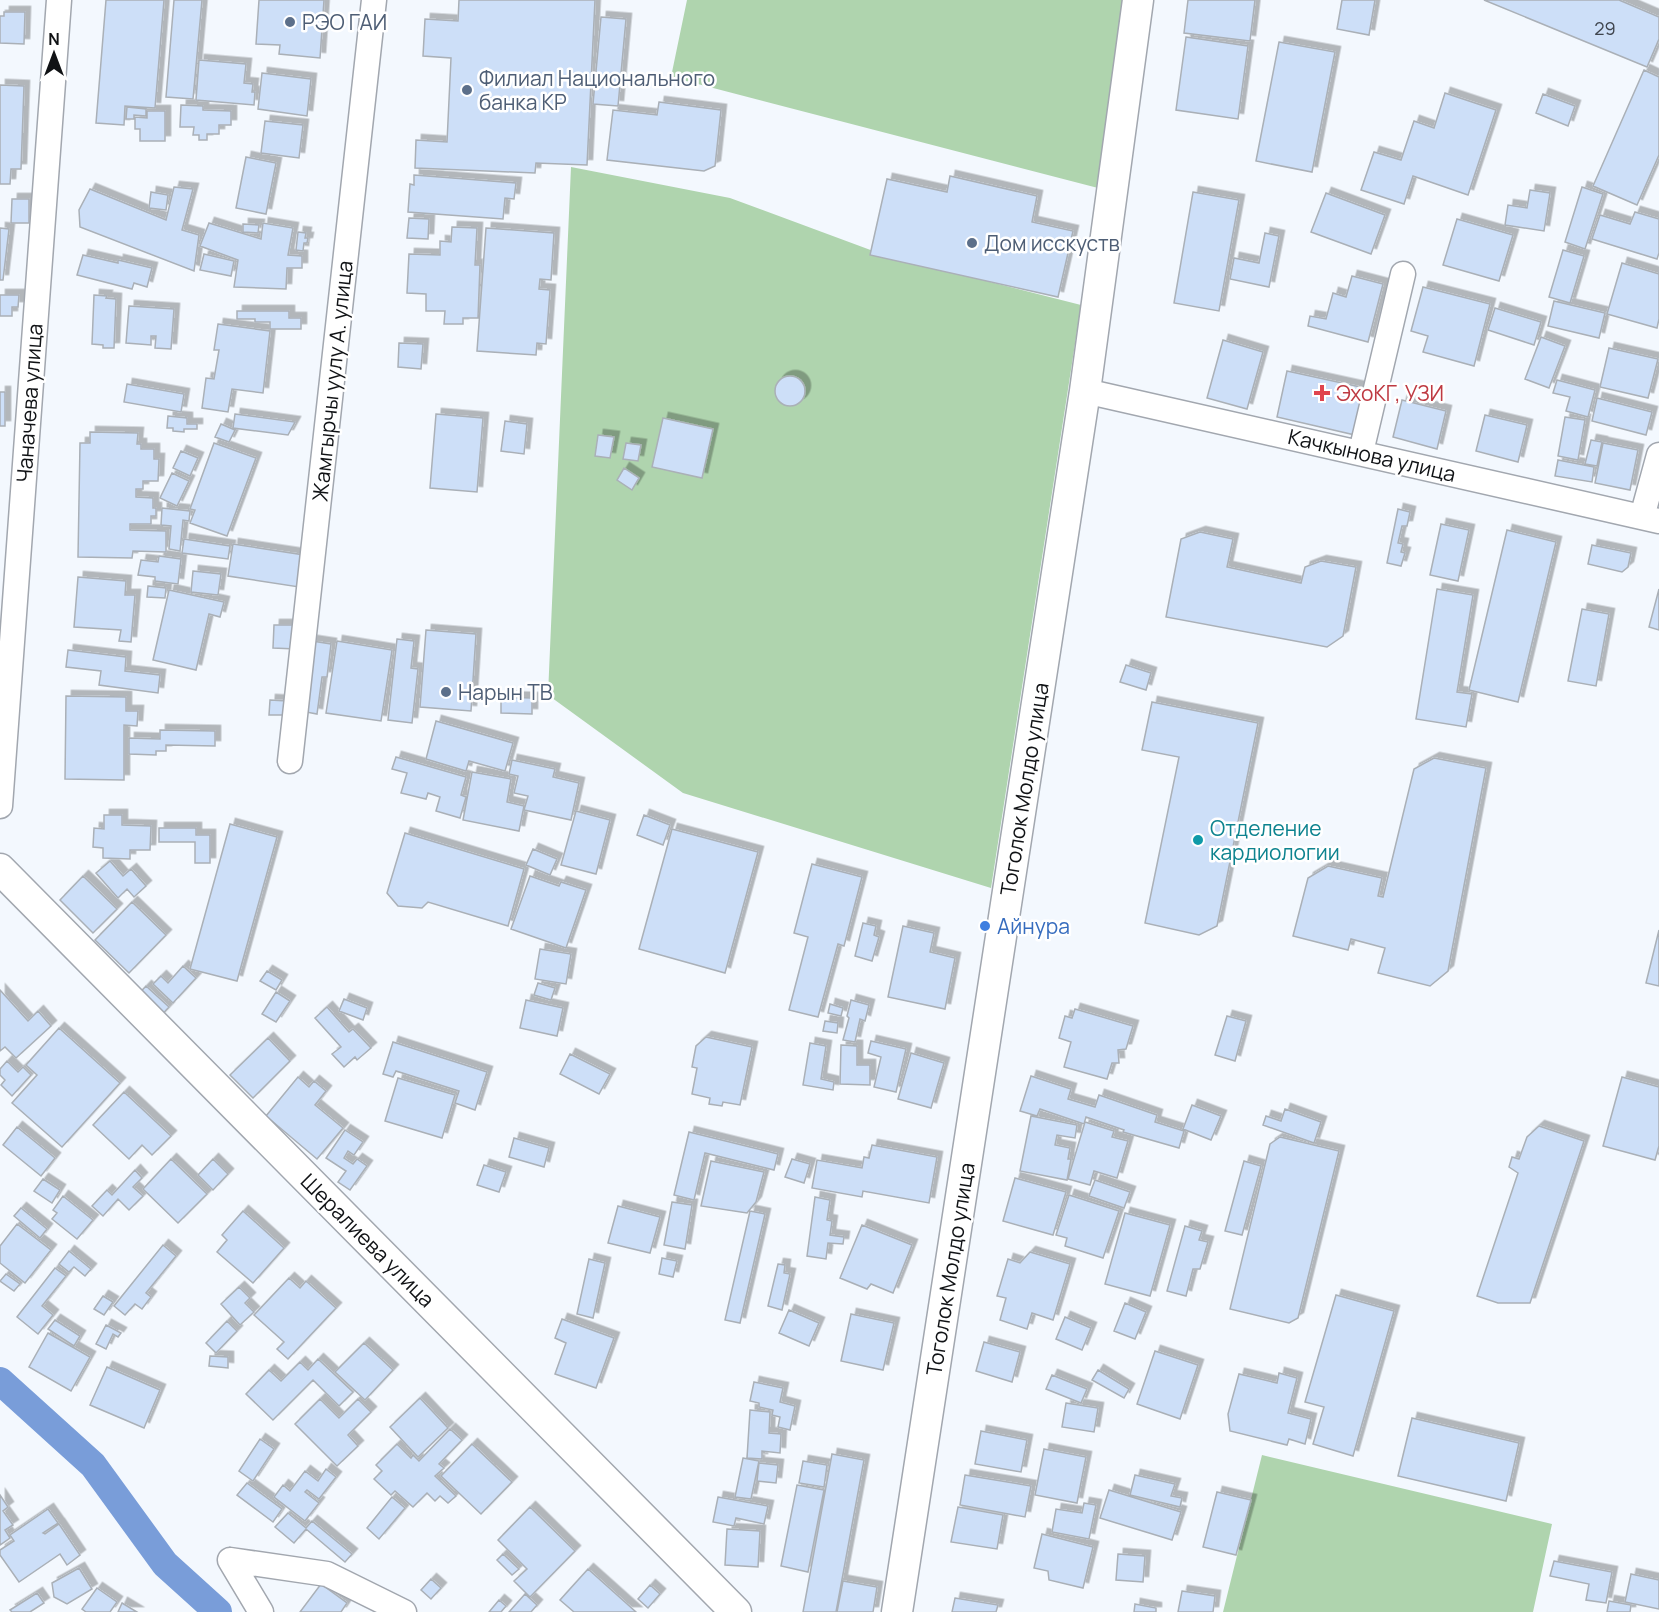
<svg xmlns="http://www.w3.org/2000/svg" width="1659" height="1612" font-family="Manrope,sans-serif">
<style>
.green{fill:#afd4ae}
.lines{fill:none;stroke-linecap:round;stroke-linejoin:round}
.canal{stroke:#799dd9;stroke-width:28}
.building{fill:#cddff8;stroke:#aab0b7;stroke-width:1.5;filter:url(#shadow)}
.minor-casing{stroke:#a2a7af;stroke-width:27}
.tertiary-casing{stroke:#a2a7af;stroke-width:33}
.minor{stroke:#fff;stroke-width:24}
.tertiary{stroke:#fff;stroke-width:30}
.service-dot{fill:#5c6f8a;stroke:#fff;stroke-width:2}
.health-dot{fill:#e0444e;stroke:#fff;stroke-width:2}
.culture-dot{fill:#0f9aa8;stroke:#fff;stroke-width:2}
.shop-dot{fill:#3f7fe0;stroke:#fff;stroke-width:2}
.labels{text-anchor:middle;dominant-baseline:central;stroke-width:5;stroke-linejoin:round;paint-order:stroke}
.number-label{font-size:18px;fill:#3f454e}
.service-label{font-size:21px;fill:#4e5e75;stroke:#fff;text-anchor:start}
.street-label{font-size:21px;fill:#101215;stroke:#fff}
.health-label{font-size:21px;fill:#be3a42;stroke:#fff;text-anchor:start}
.culture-label{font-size:21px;fill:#0d838f;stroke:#fff;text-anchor:start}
.shop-label{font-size:21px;fill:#366cbe;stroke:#fff;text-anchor:start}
</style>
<defs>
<filter id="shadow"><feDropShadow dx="5.5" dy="-5.5" stdDeviation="0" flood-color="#0004"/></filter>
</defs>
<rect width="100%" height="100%" fill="#f3f8fe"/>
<path class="green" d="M687,0H1124L1098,188L671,77Z
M571,167L730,198L884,255L1081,305L991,888L683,793L548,695Z
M1262,1455L1552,1524L1533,1612H1223Z"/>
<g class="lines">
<path class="canal" d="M0,1381L93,1465L165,1564L218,1612"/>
</g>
<path class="building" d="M106,0H164L155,108L125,106L124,125L96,123Z
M174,0H202L193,99L166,97Z
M259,0H324L320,58L279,54L280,45L256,44Z
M459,0H595L587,165L536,163L535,173L415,168L416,140L447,142L451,58L423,56L425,19L458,21Z
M1188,0H1255L1250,41L1184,33Z
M1342,0H1375L1369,35L1337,29Z
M1484,0H1619L1659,17V39L1647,67Z
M4,12H25L24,44L0,43V16H4Z
M601,17L626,19L618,106L593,104Z
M1186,37L1248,46L1238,119L1176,110Z
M1279,42L1335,52L1312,172L1256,161Z
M199,60L246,64L244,83L253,84L252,92H255L254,105L196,100Z
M1644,70L1659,77V155L1637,205L1593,186Z
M262,73L311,79L307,116L258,109Z
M0,85L24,86L21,169H11L10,184H0Z
M1445,93L1496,110L1468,195L1413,176L1404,204L1361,190L1374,152L1401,160L1414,121L1434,128Z
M1543,94L1575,106L1568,126L1536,113Z
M659,102L721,110L715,166L704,171L607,160L613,110L657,115Z
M181,105L203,106V110L231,111V125H219V134H207V140H199V135H193L194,127H180Z
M127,107L146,109V116L134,115V119H126Z
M147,111H165V141H140V129H135V117L147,118Z
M265,121L303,125L299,158L261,153Z
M246,157L276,163L266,214L236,208Z
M414,175L516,183L514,199L505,198L503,219L408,212L410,184L414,185Z
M950,176L1037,196L1032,222L1073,231L1058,297L870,255L887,179L947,192Z
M174,187L193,189L182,230L199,235L194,271L80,227L79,210L90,189L166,220Z
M1582,187L1603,194L1585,249L1565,242Z
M1530,190L1550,193L1544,231L1505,225L1508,205L1527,208Z
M151,192L168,195L166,210L149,208Z
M1193,192L1239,200L1219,311L1174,303Z
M1326,193L1385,215L1371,254L1311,232Z
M12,199H29V223H11Z
M1635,212L1659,219V253L1657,259L1592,239L1600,215L1630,224Z
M409,218L429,219L428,239L407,238Z
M1457,219L1513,235L1499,281L1443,265Z
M209,223L261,239L263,223L293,228L288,255L302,256V268H287L286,289L234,287L238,260L200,246Z
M243,224L259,225L258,233L243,232Z
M452,227L477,228L475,265H480L478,318H463V324H444L445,311H426V294L407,293L409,254L440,255V241L451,242Z
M0,228L9,229L3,280H0Z
M486,228L554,233L551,280L540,279L539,289L550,290L546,344L537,343L536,355L477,351Z
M298,232L306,233L305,238H308L307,243H304L303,251L296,250Z
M1265,233L1279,236L1269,287L1230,279L1234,258L1259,263Z
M1563,250L1584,256L1570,303L1549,297Z
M204,254L234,261L231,276L200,270Z
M83,255L118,263V260L152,268L147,287L134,283L132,289L77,275Z
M1622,263L1659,274V319L1657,328L1607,314Z
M1352,276L1383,284L1368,342L1308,326L1310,316L1326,319L1333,293L1346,297Z
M1423,287L1490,304L1474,366L1423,352L1428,336L1411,331Z
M0,295H19L18,307H12V316H0Z
M94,295L107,296L106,298L116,299L114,348H103V345L92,344Z
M1554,301L1605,313L1599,338L1548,326Z
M129,306L174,309L171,349L155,348L156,336H151V345L126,343Z
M1495,308L1541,322L1534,345L1488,330Z
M237,311H289V318H301V329H270V322H255V319H237Z
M218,324L270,331L263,393L232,389L228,412L202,408L206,378L214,379L219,350H214Z
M1541,337L1565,346L1549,388L1525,379Z
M1223,340L1263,352L1247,409L1207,398Z
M399,343L423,344L421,369L398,367Z
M1609,348L1658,359L1648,398L1600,387Z
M1287,371L1365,388L1355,435L1277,417Z
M775 391a15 15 0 1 1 30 0a15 15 0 1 1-30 0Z
M1557,380L1595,390L1588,417L1566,411L1570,397L1553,393Z
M127,384L184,394L181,412L124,402Z
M0,392H5V426H0Z
M1597,398L1652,412L1646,435L1592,421Z
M1402,400L1446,411L1437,449L1393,437Z
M235,414L295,422L288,435L233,428Z
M436,414L483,418L477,492L430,488Z
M1485,415L1527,425L1518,462L1476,451Z
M168,416L187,418V424H197V429H184V432L173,431V428H167Z
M1565,417L1585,420L1578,460L1558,456Z
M663,418L713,429L702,478L652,467Z
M505,421L527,424L524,454L501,451Z
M221,424L235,430L229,442L215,437Z
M90,432L138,433L137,444H141V449H154V459H159L158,481H143V489H136V497L153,498V508H156V516H151V524H130V530L166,531V552L133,551L132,558L78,557L80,443H90Z
M598,435L614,437L610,458L595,456Z
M1591,440L1602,442L1597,466L1585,464Z
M214,443L256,458L227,536L190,523L195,510L190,509Z
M626,443L641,445L638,461L623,459Z
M1603,443L1638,450L1630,490L1595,483Z
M181,451L198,458L190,476L173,468Z
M1558,460L1594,467L1592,482L1555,476Z
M624,468L639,478L632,490L617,480Z
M172,473L189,481L177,506L160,498Z
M162,508L190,511L189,521L183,520L180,551L169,549L171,526L161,525Z
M1398,509L1410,512L1407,526H1402L1398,543L1403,544L1401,552L1405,553L1401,566L1387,563Z
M1441,524L1469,530L1458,581L1430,575Z
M1507,530L1556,542L1518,702L1469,690Z
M1200,532L1233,539L1227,567L1301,583L1305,567L1321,561L1356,567L1343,636L1327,647L1166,617L1181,539Z
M184,539L230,546L228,559L182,553Z
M233,544L304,555L299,587L228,576Z
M1592,545L1631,553L1628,567L1622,572L1588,564Z
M159,556L181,559L178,584L155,581V577L138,575L141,560L158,562Z
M193,571L221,574L218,595L191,592Z
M78,577L126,581L125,595H135L131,642L119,641L121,630L74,627Z
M148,586L166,588L165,598L147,597Z
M1437,589L1473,595L1457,692L1472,694L1466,727L1416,719Z
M1659,589V630L1649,627Z
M169,590L224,602L220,617L209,614L196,670L153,660Z
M1582,609L1609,614L1596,686L1568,681Z
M274,625H297L296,649L273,648Z
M426,630L476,634L471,711L420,707Z
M397,639L414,641L411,668L418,669L412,723L388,720Z
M312,641L331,644L327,677H322L317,714L306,712Z
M337,641L392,650L381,721L326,713Z
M68,650L126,657L125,671L160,675L158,693L99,685L101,671L66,667Z
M1126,665L1151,673L1146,690L1120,682Z
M66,696L126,697V711H138L137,726L124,725V780L65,779Z
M501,697L532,698V714L501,713Z
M270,700L287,701V715H269Z
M1152,702L1258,723L1217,926L1199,935L1145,923L1179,757L1142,750Z
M436,721L513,743L505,771L469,761L466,771L426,759Z
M160,730L215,731V746L166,745V751H156V755L129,754V738L160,739Z
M396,757L466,777L461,795L466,797L460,818L436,811L440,797L428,793L426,799L401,793L407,773L392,769Z
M1434,758L1486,768L1448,971L1430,986L1378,973L1385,948L1351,939L1348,950L1293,936L1308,878L1328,866L1382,878L1378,896L1383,897L1414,769Z
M512,760L555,769L553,777L579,783L571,820L524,810L528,796L514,793L518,776L509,774Z
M472,772L511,779L507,802L524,806L519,831L463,820Z
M576,811L610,820L596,874L561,865Z
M104,815H122V825L151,826L150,850H130V859L103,858V848L93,847L94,828L104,829Z
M644,815L670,825L663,845L637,835Z
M230,824L277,837L237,981L190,969Z
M159,828H196V835H210V863H195V842H159Z
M672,829L758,852L725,973L639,949Z
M405,833L524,869L508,926L428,902L422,908L398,906L387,893Z
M533,849L557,859L550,875L526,865Z
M110,861L123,876L131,869L146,886L134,897L127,889L118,898L96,873Z
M812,864L862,877L844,946L838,944L818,1017L789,1010L808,937L794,933Z
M83,876L117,909L93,933L60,900Z
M530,876L559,886L561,882L586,890L566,948L511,929Z
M132,902L166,935L129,973L95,940Z
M863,923L876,926L874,935L879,937L872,961L855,956Z
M903,926L934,933L930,952L955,958L945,1009L888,997Z
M1659,930V986L1646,983Z
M540,949L571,954L566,984L535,979Z
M183,966L196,978L173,1003L153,984L161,976L168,983Z
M267,971L282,980L276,990L260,981Z
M538,983L555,988L551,1000L534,995Z
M146,986L169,1007L157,1020L134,999Z
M0,990L28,1021L38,1011L51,1026L16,1058L5,1047L0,1051Z
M276,992L290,1001L276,1022L262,1014Z
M344,999L367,1008L363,1020L339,1011Z
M526,1000L563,1008L557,1036L520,1028Z
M851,1000L869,1005L865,1021L860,1019L855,1042L843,1040L849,1018L847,1016Z
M830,1004L843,1008L841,1016L828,1013Z
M327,1007L349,1032L353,1029L371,1048L357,1060L355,1057L344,1067L332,1054L341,1047L315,1018Z
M1075,1009L1133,1026L1126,1049L1118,1050L1119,1063H1112L1107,1079L1064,1067L1071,1042L1059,1038L1065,1016L1072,1018Z
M1227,1016L1246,1021L1235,1061L1215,1055Z
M825,1021L838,1023L837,1033L823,1031Z
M59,1028L120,1083L62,1147L12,1103L37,1075L26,1065Z
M706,1037L752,1047L740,1105L723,1102L722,1106L709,1104L710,1098L692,1094L697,1068L692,1067L696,1046Z
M268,1038L290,1061L253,1098L230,1075Z
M871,1041L906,1049L896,1092L874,1087L881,1057L868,1053Z
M393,1042L487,1072L475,1110L455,1103L459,1091L396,1071L393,1077L383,1074Z
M810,1043L826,1046L821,1079L834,1082L833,1090L803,1085Z
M841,1045L857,1046V1065H870V1085L840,1084Z
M911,1053L944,1063L931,1108L898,1099Z
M570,1054L610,1074L599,1094L560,1074Z
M7,1061L18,1072L23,1067L31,1075L12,1096L1,1085L5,1080L0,1075V1069Z
M1031,1076L1071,1089L1068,1099L1095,1107L1099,1095L1157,1115L1155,1122L1184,1131L1179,1148L1123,1132L1124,1130L1086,1117L1084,1124L1040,1109L1037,1116L1020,1111Z
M298,1077L309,1087L314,1081L326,1091L315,1105L343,1128L317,1159L266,1116Z
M1622,1077L1659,1087V1146L1655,1160L1603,1146Z
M398,1078L455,1095L442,1138L385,1121Z
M124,1092L171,1136L152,1155L142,1145L129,1159L93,1125Z
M1192,1105L1221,1116L1211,1140L1183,1129Z
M1285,1109L1321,1122L1314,1143L1263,1125L1266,1116L1281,1121Z
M1031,1116L1077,1125L1075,1138L1057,1135L1055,1145L1070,1148L1068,1159H1071L1067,1180L1020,1171Z
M1085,1122L1114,1131L1112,1137L1128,1141L1117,1178L1094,1171L1090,1185L1068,1179Z
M1539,1126L1584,1141L1530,1303H1498L1477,1296L1518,1173L1509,1167L1512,1157L1519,1159L1527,1137Z
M17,1127L55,1158L41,1176L3,1145Z
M345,1130L363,1142L354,1155L348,1151L344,1158L353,1164L357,1159L367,1166L350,1190L338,1182L346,1171L326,1158Z
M689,1132L778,1154L774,1170L705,1153L694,1200L674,1195Z
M1280,1137L1339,1151L1298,1318L1289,1323L1230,1309L1270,1144Z
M514,1138L549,1148L544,1167L509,1157Z
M872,1145L937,1157L929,1203L863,1191L862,1197L812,1188L817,1160L862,1168L864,1157L869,1158Z
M171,1159L207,1194L178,1223L143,1189Z
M213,1159L228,1174L213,1190L198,1175Z
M792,1159L810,1164L804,1183L785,1177Z
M711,1161L764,1172L756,1202L747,1213L701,1206Z
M1244,1161L1261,1166L1242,1235L1225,1231Z
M484,1165L506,1172L499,1192L477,1185Z
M135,1170L142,1178L133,1187L143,1196L129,1210L118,1199L103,1216L92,1206L107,1190L112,1195Z
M1015,1178L1066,1192L1053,1235L1003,1221Z
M43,1179L60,1190L52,1203L34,1191Z
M1095,1180L1130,1192L1124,1208L1089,1196Z
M1069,1195L1119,1211L1103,1258L1065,1246L1067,1238L1056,1235Z
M63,1196L93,1220L77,1239L52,1219L57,1213L53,1210Z
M815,1197L830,1200L827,1220L832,1221L830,1235L844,1237L843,1244L828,1243L826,1259L807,1256Z
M672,1202L692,1205L685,1249L664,1245Z
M618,1206L660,1217L650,1253L608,1243Z
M21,1208L47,1229L40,1238L14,1216Z
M243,1211L284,1248L253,1283L217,1252L227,1240L222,1235Z
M750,1211L765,1214L740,1323L725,1320Z
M1125,1213L1170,1225L1150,1296L1105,1284Z
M17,1224L51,1250L25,1283L0,1263V1246Z
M862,1225L912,1245L893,1293L871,1284L867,1289L840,1278Z
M1185,1226L1202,1231L1199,1240L1208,1242L1200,1269H1193L1186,1296L1167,1291Z
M163,1245L176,1256L146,1293L151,1297L142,1309L135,1304L125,1315L114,1306Z
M69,1251L91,1269L85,1276L74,1267L69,1272L59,1264Z
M1030,1252L1070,1264L1053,1320L1032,1313L1027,1329L1000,1320L1006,1298L997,1296L1008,1259L1020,1263Z
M662,1258L677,1261L673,1277L659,1274Z
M589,1259L605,1263L593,1318L577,1314Z
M778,1264L785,1265L784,1273L790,1274L782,1310L768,1306Z
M55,1268L66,1276L42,1306L53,1315L38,1334L17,1317Z
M6,1274L20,1284L14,1291L0,1281Z
M289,1278L300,1288L306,1281L336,1308L288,1359L277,1349L284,1342L254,1315Z
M239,1287L250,1298L245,1303L254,1312L240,1325L221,1304Z
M1336,1295L1394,1311L1353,1456L1313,1444L1324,1407L1305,1402Z
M103,1296L113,1302L104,1315L94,1309Z
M1125,1303L1146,1312L1135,1339L1114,1331Z
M789,1310L819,1323L809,1346L779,1333Z
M851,1314L894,1323L883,1370L841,1361Z
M1065,1317L1091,1328L1082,1350L1056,1339Z
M562,1319L614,1338L596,1388L555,1374L566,1343L555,1338Z
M55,1320L80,1336L74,1346L48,1329Z
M227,1321L237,1331L216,1353L206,1343Z
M106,1325L121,1333L118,1337L113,1334L106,1349L96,1344Z
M48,1333L90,1357L71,1391L29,1367Z
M984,1342L1020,1352L1012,1382L976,1371Z
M364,1343L393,1370L365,1400L335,1372Z
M1155,1351L1198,1365L1180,1419L1137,1404Z
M210,1356L228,1357V1368L209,1366Z
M318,1359L353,1392L339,1406L313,1380L273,1420L246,1394L269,1370L281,1381L300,1362L308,1370Z
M107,1367L160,1390L144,1428L90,1405Z
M1098,1370L1129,1389L1124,1398L1092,1380Z
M1279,1373L1297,1378L1288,1413L1311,1419L1305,1444L1289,1439L1287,1445L1230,1431L1228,1414L1239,1374L1277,1383Z
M1052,1375L1087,1389L1081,1403L1046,1389Z
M754,1382L783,1388L780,1402L795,1406L790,1430L778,1427L780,1417L772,1415L773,1410L759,1407V1403L750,1401Z
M420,1398L448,1428L418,1457L390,1427Z
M320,1399L339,1418L358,1399L371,1412L348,1435L358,1446L337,1466L295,1424Z
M1066,1403L1098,1408L1094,1432L1062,1427Z
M750,1410L770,1412L769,1433L781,1434L780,1453L762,1451V1459L747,1458Z
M1412,1418L1519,1443L1506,1501L1398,1476Z
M450,1429L462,1440L439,1464L444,1468L435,1476L456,1496L448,1503L440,1496L435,1501L427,1493L413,1507L395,1491L391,1495L374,1479L382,1471L376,1465L397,1444L411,1458L413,1455L419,1461Z
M981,1431L1027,1440L1021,1472L975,1464Z
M260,1439L274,1449L253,1481L239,1471Z
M472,1444L512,1482L481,1514L441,1476Z
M1044,1449L1086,1457L1077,1503L1035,1495Z
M832,1454L864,1460L836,1612H803Z
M743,1458L759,1461L751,1499L735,1497Z
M803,1461L827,1465L824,1487L799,1483Z
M759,1463L778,1465L776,1483L757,1481Z
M326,1469L336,1477L319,1499L307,1490L305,1492L319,1503L305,1521L274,1497L283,1485L290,1491L305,1471L318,1481Z
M965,1475L1031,1486L1025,1517L960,1505Z
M1135,1475L1175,1484L1171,1496L1182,1498L1180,1507L1130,1495Z
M247,1483L282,1509L273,1522L237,1495Z
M797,1485L824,1490L808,1572L781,1566Z
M1109,1490L1181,1512L1172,1540L1100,1518Z
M1217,1492L1251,1500L1236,1555L1203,1547Z
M0,1495L8,1507L3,1511L13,1525L5,1530L10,1538L0,1545Z
M392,1497L405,1508L379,1539L367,1528Z
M718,1497L768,1506L764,1524L736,1518L734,1526L713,1522Z
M1084,1503L1096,1505L1089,1539L1052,1532L1056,1509L1082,1513Z
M530,1507L575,1551L530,1597L514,1581L527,1569L498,1540Z
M958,1507L1003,1515L997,1549L951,1542Z
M48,1509L58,1523L43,1533L45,1534L59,1524L80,1555L67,1565L60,1554L19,1582L0,1555V1550L14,1541L10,1535Z
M288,1513L306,1528L312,1521L352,1554L345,1562L306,1529L294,1543L275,1527Z
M727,1529L760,1531L758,1567L725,1565Z
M1042,1534L1093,1547L1083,1588L1049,1580L1048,1571L1034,1568Z
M503,1554L519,1569L512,1575L497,1560Z
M1118,1554L1145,1556L1143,1582L1116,1580Z
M1554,1561L1612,1572L1606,1603L1586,1600L1589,1584L1550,1576Z
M79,1568L92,1589L67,1604L54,1597L52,1583Z
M588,1569L636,1612H574L560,1600Z
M1631,1574L1659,1580V1609L1625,1602Z
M431,1579L441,1588L431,1599L421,1590Z
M843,1581L877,1587L873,1612H837Z
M321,1584L347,1603L341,1612H300Z
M650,1585L660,1594L648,1608L638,1599Z
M97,1588L117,1602L110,1612H86L82,1609Z
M1182,1591L1215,1596L1213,1612H1178Z
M37,1593L44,1603L30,1612H12L10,1610Z
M525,1594L537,1605L531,1612H509Z
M955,1598L998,1605L996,1612H952Z
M499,1600L506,1606L501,1612H489Z
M1609,1601L1631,1605L1630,1612H1607Z
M122,1603L137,1612H118Z
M1135,1604L1156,1608V1612H1134Z"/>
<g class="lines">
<g class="minor-casing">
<path id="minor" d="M1085,391L1659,521
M1361,452L1403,274
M1642,517L1659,455
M290,761L374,0
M0,806L59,0
M230,1560L327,1574L404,1612
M230,1560L261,1612"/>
</g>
<g class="tertiary-casing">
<path id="tertiary" d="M0,869L736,1612
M897,1612L1085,391L1138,0"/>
</g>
<use href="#minor" class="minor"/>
<use href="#tertiary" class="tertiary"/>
</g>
<g class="service-dot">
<circle cx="290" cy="22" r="6"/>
<circle cx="467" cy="90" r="6"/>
<circle cx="972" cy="243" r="6"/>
<circle cx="446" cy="692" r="6"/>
</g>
<path class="health-dot" d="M1319 384h6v6h6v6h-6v6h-6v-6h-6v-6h6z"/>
<circle class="culture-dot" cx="1198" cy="840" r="6"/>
<circle class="shop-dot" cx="985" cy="926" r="6"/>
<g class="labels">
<g class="number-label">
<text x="1605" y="28">29</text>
</g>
<g class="service-label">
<text x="302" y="22">РЭО ГАИ</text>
<text x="479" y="78">Филиал Национального<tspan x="479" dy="24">банка КР</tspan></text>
<text x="984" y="243">Дом исскуств</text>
<text x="458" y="692">Нарын ТВ</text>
</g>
<g class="street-label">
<text transform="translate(332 381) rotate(-84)">Жамгырчы уулу А. улица</text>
<text transform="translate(29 403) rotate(-86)">Чаначева улица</text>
<text transform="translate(1372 455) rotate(13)">Качкынова улица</text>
<text transform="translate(1024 789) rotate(-81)">Тоголок Молдо улица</text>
<text transform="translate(368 1240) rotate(45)">Шералиева улица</text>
<text transform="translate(950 1269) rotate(-81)">Тоголок Молдо улица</text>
</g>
<g class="health-label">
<text x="1336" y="393">ЭхоКГ, УЗИ</text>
</g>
<g class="culture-label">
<text x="1210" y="828">Отделение<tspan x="1210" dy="24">кардиологии</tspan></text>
</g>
<g class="shop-label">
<text x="997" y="926">Айнура</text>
</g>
</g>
<g transform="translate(54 54)" stroke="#ffffff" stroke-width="4.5" paint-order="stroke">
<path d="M0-4.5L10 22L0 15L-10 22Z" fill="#101215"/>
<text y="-9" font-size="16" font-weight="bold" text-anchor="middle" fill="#101215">N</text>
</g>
</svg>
